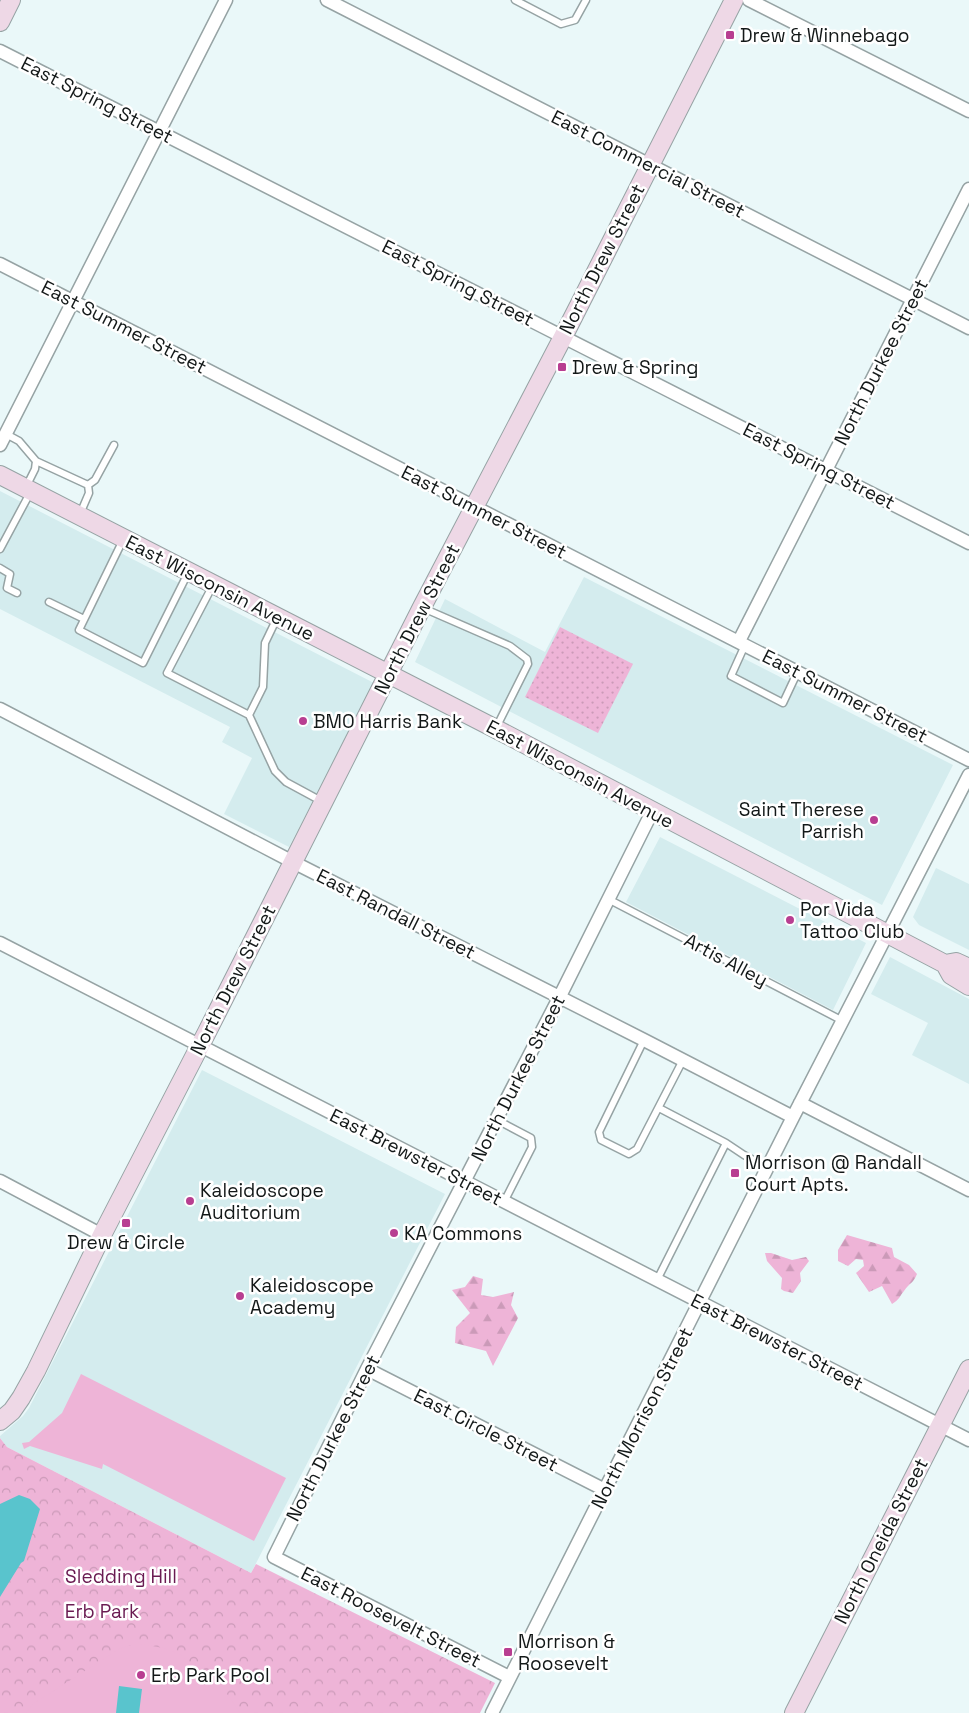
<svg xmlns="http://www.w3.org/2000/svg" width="969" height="1713" font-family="'Space Grotesk',sans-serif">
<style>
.built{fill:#d4ecee}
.forest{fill:url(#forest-firs)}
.park{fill:url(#park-crowns)}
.garden{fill:url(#garden-dots)}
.pitch{fill:#eeb4d7}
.water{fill:#59c4cd}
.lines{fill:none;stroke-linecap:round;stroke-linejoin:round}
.lane-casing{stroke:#96a3a4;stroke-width:9}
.street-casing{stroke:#96a3a4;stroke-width:15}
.secondary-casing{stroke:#96a3a4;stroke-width:20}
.lane{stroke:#fff;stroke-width:6}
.street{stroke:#fff;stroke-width:12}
.secondary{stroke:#eed8e6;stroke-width:18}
.poi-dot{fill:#b83e91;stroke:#fff;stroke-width:2}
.labels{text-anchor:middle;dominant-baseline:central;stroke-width:5;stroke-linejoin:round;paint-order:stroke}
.poi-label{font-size:19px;fill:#131818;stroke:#fff;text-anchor:start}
.street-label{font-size:19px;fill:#131818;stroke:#fff}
.park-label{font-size:19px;fill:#6a1b52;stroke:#fff}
</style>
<defs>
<pattern id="forest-firs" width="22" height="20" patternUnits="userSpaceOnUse" patternTransform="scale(1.25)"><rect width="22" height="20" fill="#eeb4d7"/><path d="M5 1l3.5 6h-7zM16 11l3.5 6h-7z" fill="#cb9ab8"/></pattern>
<pattern id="park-crowns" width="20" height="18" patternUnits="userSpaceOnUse" patternTransform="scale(1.25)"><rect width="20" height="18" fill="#eeb4d7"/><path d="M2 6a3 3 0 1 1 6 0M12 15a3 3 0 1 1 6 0" fill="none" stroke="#cb9ab8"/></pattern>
<pattern id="garden-dots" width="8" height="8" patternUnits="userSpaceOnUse" patternTransform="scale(1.25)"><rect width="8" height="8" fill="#eeb4d7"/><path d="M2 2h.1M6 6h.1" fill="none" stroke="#cb9ab8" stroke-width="1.8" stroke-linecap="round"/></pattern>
</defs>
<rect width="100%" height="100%" fill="#eaf8f9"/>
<path class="built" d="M0,491L374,683L289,847L224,814L252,758L222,742L230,727L0,609Z
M584,577L953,765L882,905L415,662L445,599L545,652Z
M660,837L866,943L833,1010L626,902Z
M936,868L969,884V950L919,925L913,917Z
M890,957L969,999V1084L912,1055L928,1023L871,994Z
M202,1070L445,1194L251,1573L7,1447L0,1438V1436L23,1416L29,1408Z"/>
<path class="forest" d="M847,1235L892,1248L894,1257L909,1265L917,1274C913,1284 909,1283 904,1291C899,1297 900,1299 892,1304L882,1286L869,1292L856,1273L864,1266L863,1260L856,1259L848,1266L838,1261V1250Z
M765,1253H771L792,1260L806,1257L809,1261L800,1273L801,1281L793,1293L784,1291L781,1289L782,1278L767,1261Z
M473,1276L483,1279L481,1295L493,1297L514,1292L511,1305L518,1318L493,1366L486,1351L455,1343L456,1327L470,1313L452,1290L465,1287Z"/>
<path class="park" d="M0,1438L7,1447L251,1573L256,1564L495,1683L480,1713H0Z"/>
<path class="garden" d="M560,627L633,664L598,733L525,697Z"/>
<path class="pitch" d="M81,1374L286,1478L254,1541L103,1464L102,1469L30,1446L24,1449L22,1443L29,1442L62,1413Z
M141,1644L163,1648L179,1654L228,1695L240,1713H26L33,1704L119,1649L131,1645Z"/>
<path class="water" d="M19,1495L30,1499L40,1509L24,1561L21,1563L0,1597V1504Z
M119,1686L142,1689L139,1713H116Z"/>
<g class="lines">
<g class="lane-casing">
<path id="lane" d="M515,0L561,24L575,20L586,0
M6,434L19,441L36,461L35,469L26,487
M36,461L88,485
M88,485L95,480L114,445
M80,514L89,493L88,485
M123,540L79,630L143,663L188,573
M0,549L30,493
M0,568L10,574L7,588L17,593
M213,585L167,673L249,715
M49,602L84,619
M423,608L510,646L527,659L528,664L496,728
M277,618L265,643L263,687L249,715L275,771L286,782L323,802
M745,645L731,676L783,703L798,671
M608,899L843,1021
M644,1040L599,1132L601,1140L629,1154L637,1149L683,1060
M659,1108L726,1143L744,1155L768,1168
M497,1120L531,1138L532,1147L504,1202
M657,1280L726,1143"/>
</g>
<g class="street-casing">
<path id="street" d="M327,0L969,328
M749,0L969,111
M0,51L969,543
M0,264L969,760
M0,445L226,0
M739,641L969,189
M0,709L293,862L644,1040L793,1117
M0,943L969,1440
M800,1103L969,1190
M0,1181L102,1235
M367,1369L605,1490
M509,1677L274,1557L367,1369L559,998L652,812
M492,1713L793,1117L969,775"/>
</g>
<g class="secondary-casing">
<path id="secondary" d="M0,22L11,0
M0,475L496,729L945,964L956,962L969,968
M945,964L951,975L969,986
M0,1421L12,1411L21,1398L36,1371L102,1235L207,1032L422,607L563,337L734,0
M794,1713L969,1369"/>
</g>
<use href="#lane" class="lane"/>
<use href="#street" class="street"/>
<use href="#secondary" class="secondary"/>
</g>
<g class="poi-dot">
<rect x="725" y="30" width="10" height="10" rx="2.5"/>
<rect x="557" y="362" width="10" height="10" rx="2.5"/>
<circle cx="303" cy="721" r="5"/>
<circle cx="874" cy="820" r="5"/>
<circle cx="790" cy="920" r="5"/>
<rect x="730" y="1168" width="10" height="10" rx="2.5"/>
<circle cx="190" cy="1201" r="5"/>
<rect x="121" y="1218" width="10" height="10" rx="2.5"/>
<circle cx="394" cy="1233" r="5"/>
<circle cx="240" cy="1296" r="5"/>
<rect x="503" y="1647" width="10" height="10" rx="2.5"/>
<circle cx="141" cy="1675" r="5"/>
</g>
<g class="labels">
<g class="poi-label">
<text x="740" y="35">Drew &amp; Winnebago</text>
<text x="572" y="367">Drew &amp; Spring</text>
<text x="313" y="721">BMO Harris Bank</text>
<text x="864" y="809" text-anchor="end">Saint Therese<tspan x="864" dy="22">Parrish</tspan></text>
<text x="800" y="909">Por Vida<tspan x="800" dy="22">Tattoo Club</tspan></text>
<text x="745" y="1162">Morrison @ Randall<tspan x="745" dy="22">Court Apts.</tspan></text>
<text x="200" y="1190">Kaleidoscope<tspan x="200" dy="22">Auditorium</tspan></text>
<text x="404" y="1233">KA Commons</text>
<text x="126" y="1242" text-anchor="middle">Drew &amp; Circle</text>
<text x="250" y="1285">Kaleidoscope<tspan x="250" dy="22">Academy</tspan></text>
<text x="518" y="1641">Morrison &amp;<tspan x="518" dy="22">Roosevelt</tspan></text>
<text x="151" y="1675">Erb Park Pool</text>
</g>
<g class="street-label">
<text transform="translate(97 100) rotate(27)">East Spring Street</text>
<text transform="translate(648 164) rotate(27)">East Commercial Street</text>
<text transform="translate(602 259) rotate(-63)">North Drew Street</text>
<text transform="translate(458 283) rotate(27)">East Spring Street</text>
<text transform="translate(124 327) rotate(27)">East Summer Street</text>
<text transform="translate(881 362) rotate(-63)">North Durkee Street</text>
<text transform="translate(819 466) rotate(27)">East Spring Street</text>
<text transform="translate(484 512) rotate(27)">East Summer Street</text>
<text transform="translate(220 588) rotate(27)">East Wisconsin Avenue</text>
<text transform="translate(417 619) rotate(-63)">North Drew Street</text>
<text transform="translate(845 696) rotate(27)">East Summer Street</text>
<text transform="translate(580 774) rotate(28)">East Wisconsin Avenue</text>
<text transform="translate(396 914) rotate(27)">East Randall Street</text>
<text transform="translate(726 960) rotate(28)">Artis Alley</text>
<text transform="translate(233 980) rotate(-63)">North Drew Street</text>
<text transform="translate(518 1078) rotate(-63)">North Durkee Street</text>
<text transform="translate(416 1157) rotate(27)">East Brewster Street</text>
<text transform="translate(777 1342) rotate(27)">East Brewster Street</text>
<text transform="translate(642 1418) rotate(-63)">North Morrison Street</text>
<text transform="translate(486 1430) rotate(27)">East Circle Street</text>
<text transform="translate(333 1438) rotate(-63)">North Durkee Street</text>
<text transform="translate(881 1541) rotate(-63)">North Oneida Street</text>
<text transform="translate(391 1617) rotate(27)">East Roosevelt Street</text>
</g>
<g class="park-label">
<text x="121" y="1576">Sledding Hill</text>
<text x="102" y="1611">Erb Park</text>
</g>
</g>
</svg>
